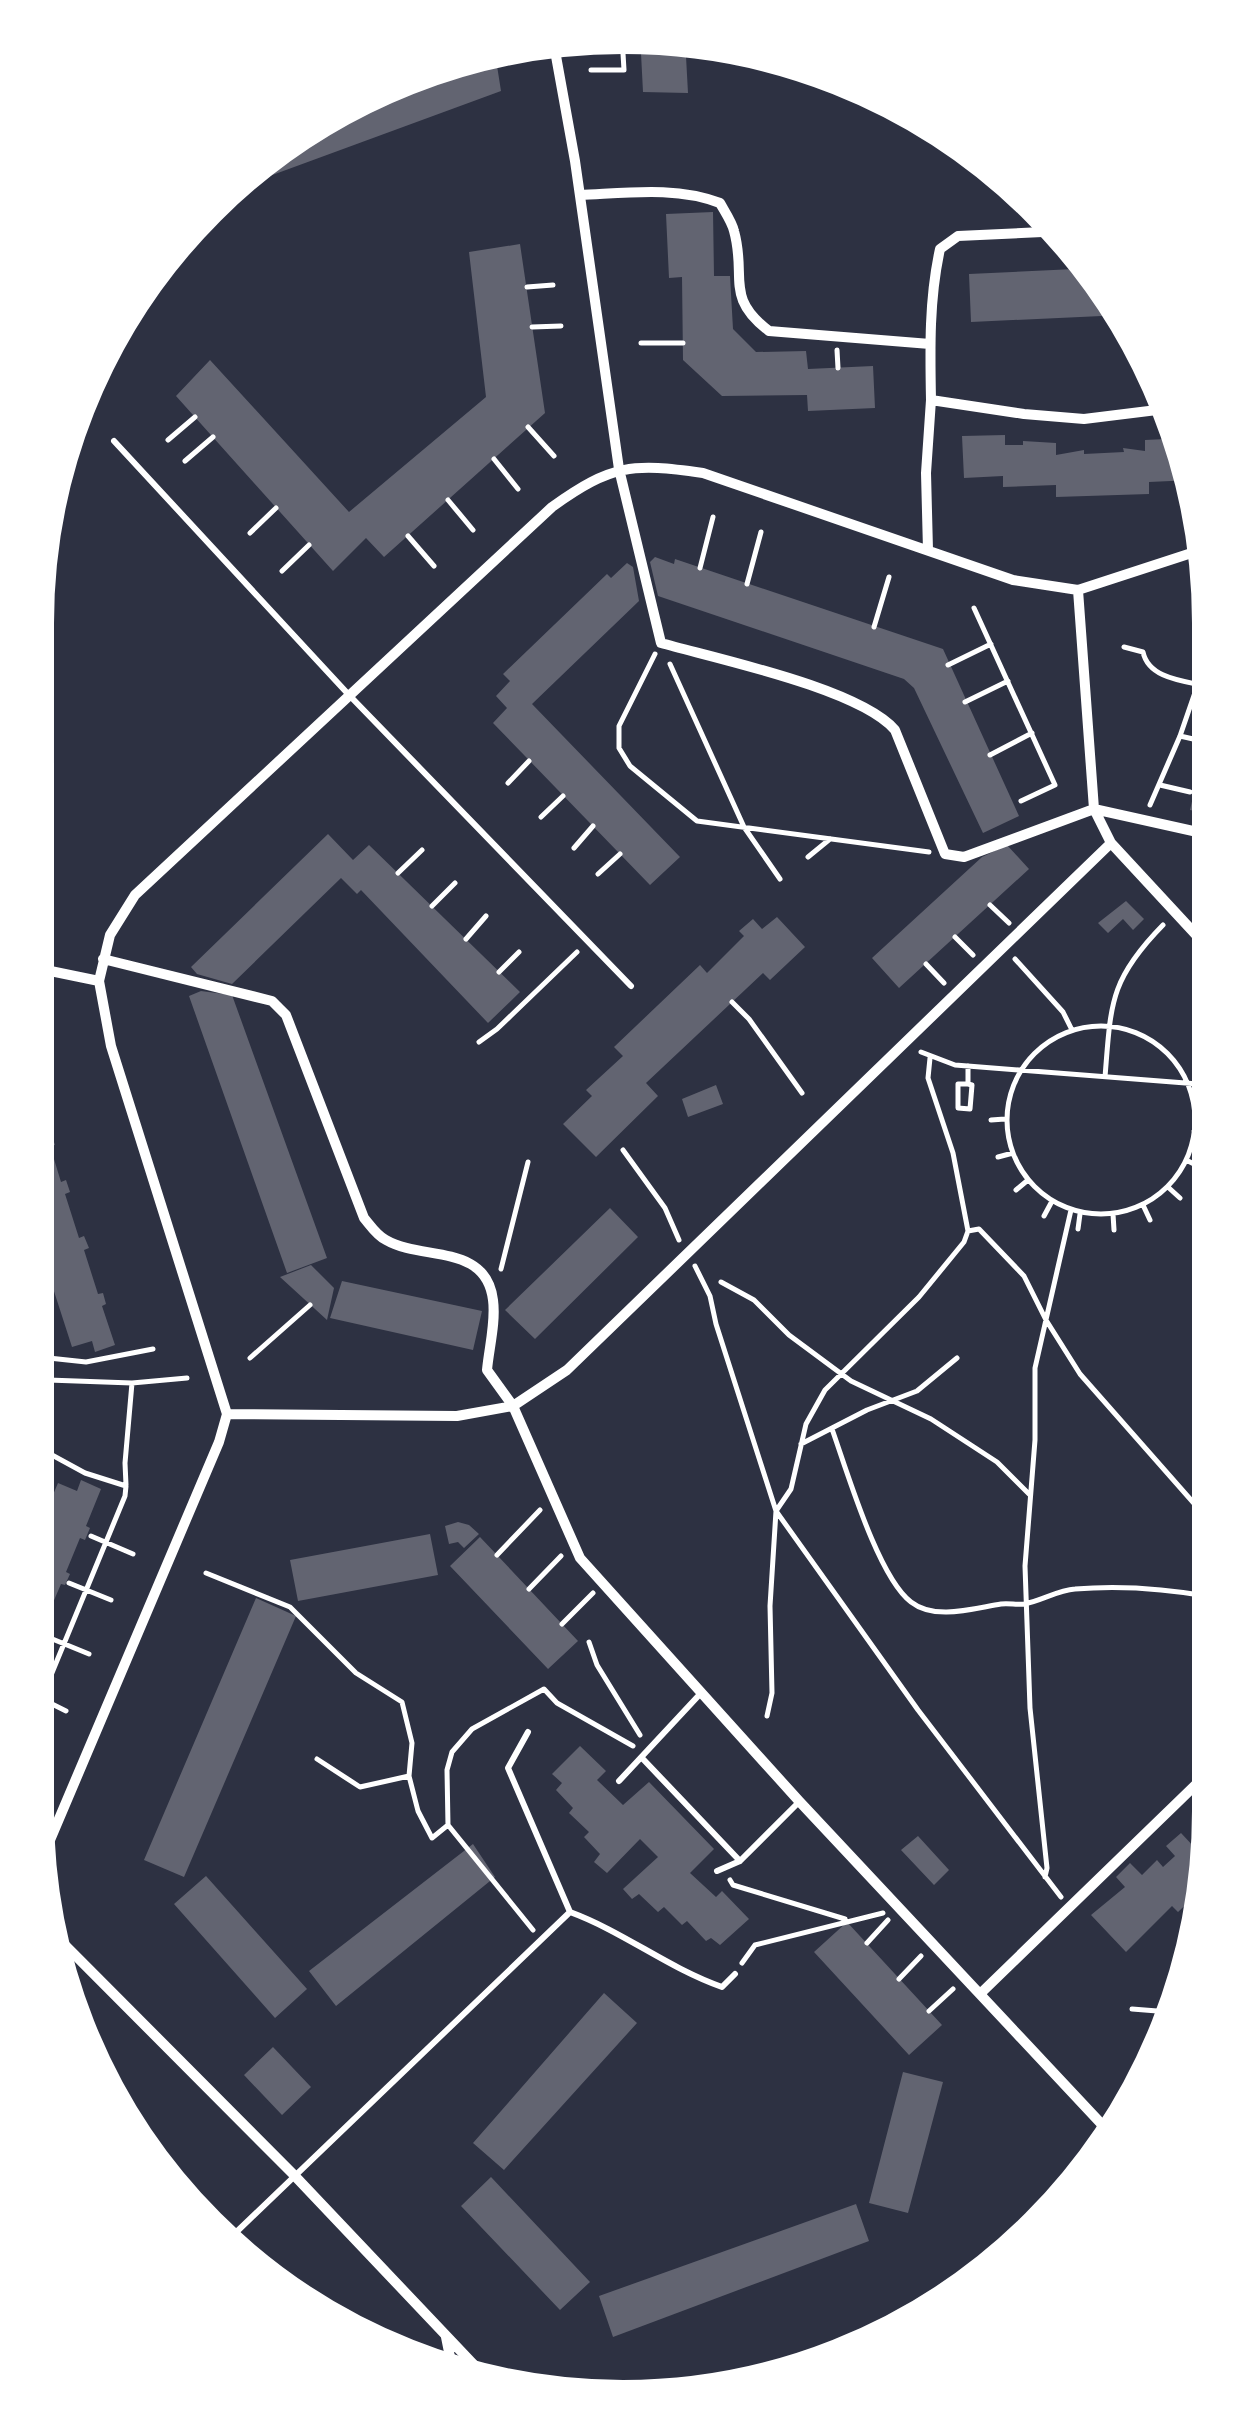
<svg xmlns="http://www.w3.org/2000/svg" width="1245" height="2433" font-family="Overpass,sans-serif">
<style>
.building{fill:#626471}
.lines{fill:none;stroke-linecap:round;stroke-linejoin:round}
.path{stroke:#fff;stroke-width:5}
.service{stroke:#fff;stroke-width:6}
.minor{stroke:#fff;stroke-width:10}
.rim{fill:none;stroke:#fff;stroke-width:12}
</style>
<rect width="100%" height="100%" fill="#2d3142"/>
<path class="building" d="M662,31L685,38L688,93L643,92L640,34Z
M495,53L501,91L218,195L232,177L397,82L412,77L411,74L433,61L435,68L458,58Z
M713,212L714,276H730L733,329L756,352L806,351L808,369L873,366L875,408L808,411L807,395L722,396L683,360L682,277L669,278L666,214Z
M520,244L545,413L384,557L366,538L333,571L176,396L210,360L349,512L486,397L469,252Z
M1096,268L1123,315L971,322L969,274Z
M1005,435V445H1023V441L1056,443V455L1084,450V454L1124,452L1123,448L1145,451V440L1166,439V435H1178L1193,480L1149,482V494L1056,497V485L1003,487V476L964,478L962,436Z
M655,557L674,564L675,559L943,649L1019,816L983,833L914,688L904,679L658,596L650,562Z
M627,563L633,567L639,601L532,704L680,857L650,885L493,723L507,708L496,696L510,681L503,674L607,574L611,578Z
M1209,728H1210L1211,814L1190,810Z
M328,834L353,860L369,845L520,992L488,1023L361,890L357,894L341,878L232,984L197,974L191,967Z
M1007,845L1029,869L899,988L872,958L982,857Z
M1126,901L1144,919L1133,930L1123,919L1108,933L1098,923Z
M777,917L805,947L770,980L763,973L646,1083L658,1096L596,1157L563,1124L592,1096L586,1090L623,1056L614,1047L700,965L707,973L744,936L739,931L753,919L762,929Z
M201,991L232,995L327,1258L287,1273L189,996Z
M716,1085L723,1104L688,1117L682,1099Z
M32,1090L46,1135L51,1133L55,1145L50,1146L61,1182L66,1180L70,1192L65,1194L79,1238L84,1236L89,1248L84,1250L98,1294L103,1293L106,1304L102,1306L115,1345L95,1352L92,1341L72,1347L31,1220Z
M610,1208L638,1237L535,1339L505,1310Z
M311,1265L334,1288L327,1320L280,1277Z
M342,1281L482,1311L473,1350L330,1318Z
M81,1480L101,1489L86,1526L90,1528L85,1540L80,1538L66,1572L70,1574L65,1585L61,1584L43,1626L46,1627L42,1639L38,1638L30,1656V1549L58,1483L77,1491Z
M458,1522L469,1525L479,1534L464,1548L458,1542L449,1544L445,1526Z
M430,1534L438,1575L298,1601L290,1560Z
M480,1537L578,1641L548,1669L450,1566Z
M256,1598L296,1616L184,1877L144,1860Z
M580,1746L606,1771L597,1780L623,1805L649,1782L714,1849L690,1873L716,1897L722,1891L749,1919L720,1945L711,1938L706,1941L687,1921L682,1925L664,1907L658,1912L639,1894L632,1899L623,1889L658,1857L640,1839L607,1873L594,1862L600,1854L584,1837L589,1832L569,1813L573,1808L556,1790L562,1783L552,1774Z
M1210,1799L1214,1804V1849L1202,1894L1199,1892L1178,1912L1172,1906L1126,1952L1091,1915L1125,1887L1116,1877L1130,1863L1142,1875L1157,1860L1163,1867L1175,1856L1166,1846L1181,1833L1196,1849L1212,1835L1193,1816Z
M918,1836L949,1870L934,1885L901,1850Z
M473,1844L495,1877L336,2006L309,1971Z
M206,1876L307,1989L275,2018L174,1904Z
M847,1922L942,2025L909,2055L814,1952Z
M604,1993L637,2023L504,2170L473,2143Z
M273,2047L311,2087L282,2115L244,2075Z
M903,2072L943,2082L908,2213L869,2203Z
M491,2177L590,2282L560,2310L461,2206Z
M856,2204L869,2241L613,2337L599,2296Z"/>
<g class="lines">
<path class="path" d="M591,70H624L622,37
M527,287L553,285
M532,327L561,326
M641,343H683
M837,350L838,368
M528,427L554,456
M168,440L195,417
M494,459L518,489
M185,461L213,437
M448,500L473,530
M250,533L276,508
M408,536L434,566
M700,568L713,517
M282,571L309,545
M747,584L761,532
M974,608L1055,785L1021,801
M874,627L889,577
M1124,647L1143,652C1149,680 1187,681 1210,687
M655,654L619,726V748L630,766L697,821L929,852
M670,664L744,827L780,879
M948,665L991,644
M965,702L1008,681
M1180,736L1202,741
M990,755L1032,733
M508,783L529,761
M1160,785L1190,792
M1150,805L1180,736L1210,649
M541,817L563,796
M574,848L593,826
M808,857L830,839
M398,873L422,850
M598,874L620,854
M990,905L1009,923
M432,906L455,883
M955,937L973,955
M466,939L486,916
M1015,959L1063,1012L1072,1030
M926,964L944,983
M499,972L519,952
M31,1002L33,1003
M732,1002L749,1019L802,1093
M1007 1120a94 94 0 1 1 188 0a94 94 0 1 1-188 0Z
M479,1042L497,1029L577,952
M921,1052L955,1065L1211,1085
M1105,1077C1111,1004 1109,980 1163,925
M968,1084H958V1108L970,1109L972,1085L968,1084V1066
M991,1120L1005,1119
M1194,1131L1211,1134
M623,1150L665,1208L679,1240
M998,1157L1013,1153
M1186,1160L1202,1168
M1169,1188L1180,1198
M1016,1190L1028,1180
M1143,1205L1150,1220
M1113,1214L1114,1230
M1044,1216L1051,1203
M1078,1229L1080,1214
M968,1231L979,1229L1024,1276L1046,1320L1080,1374L1213,1525
M695,1266L710,1296L716,1324L776,1511L918,1710L1061,1897
M501,1269L528,1162
M721,1282L754,1300L789,1335L851,1381L931,1419L997,1462L1029,1494
M30,1356L86,1362L153,1349
M250,1358L310,1305
M30,1386L48,1380L132,1383L187,1378
M832,1429C847,1471 878,1577 911,1602C935,1621 975,1608 1001,1604C1009,1603 1017,1605 1024,1604C1041,1601 1058,1590 1075,1589C1121,1585 1168,1589 1213,1597
M801,1444L867,1410L917,1391L957,1358
M126,1485L125,1463L132,1383
M91,1536L133,1554
M497,1555L540,1510
M206,1573L290,1607L356,1673L402,1702L412,1743L409,1776L418,1811L432,1838L448,1825
M69,1583L111,1600
M529,1589L561,1556
M562,1624L593,1593
M45,1636L89,1654
M589,1642L597,1665L640,1735
M30,1693L66,1711
M767,1716L772,1693L770,1606L776,1511L791,1489L806,1424L825,1390L919,1297L964,1242L968,1231L953,1153L928,1078L930,1058
M30,1726L125,1496L126,1486L85,1473L30,1443
M30,1758L43,1764
M317,1759L360,1787L409,1776
M1045,1877L1047,1868L1030,1708L1025,1566L1035,1440V1368L1071,1210
M730,1880L733,1885L845,1919
M533,1930L448,1825L447,1770L452,1752L472,1729L544,1689L557,1703L633,1746
M867,1943L888,1920
M742,1963L755,1945L883,1913
M899,1979L921,1956
M1132,2009L1170,2012
M929,2011L953,1989"/>
<path class="service" d="M114,441L349,695L631,986
M528,1732L508,1768L570,1912C624,1932 668,1968 722,1987L735,1974
M642,1758L740,1861
M619,1781L701,1693
M717,1871L740,1861L799,1802
M227,2241L570,1912"/>
<path class="minor" d="M554,45L575,161L619,469L661,643C718,659 860,689 895,730L945,854L964,857L1094,809L1211,835
M580,195C626,193 677,186 720,203C725,212 732,222 734,231C747,277 724,297 769,331L930,344
M931,400C930,349 929,299 940,249L958,236L1064,231
M928,550L926,473L931,400L1024,414L1084,419L1173,408
M1078,590L1094,809L1111,843
M103,959L272,1001L286,1015L364,1218C370,1225 377,1236 386,1240C422,1261 486,1243 493,1300C496,1322 489,1348 487,1370L513,1406L457,1416L227,1414
M31,967L99,981
M39,1866L219,1442L227,1414L111,1046L99,981L110,935L135,895L552,507C612,464 632,463 703,473L1013,580L1078,590L1210,547
M50,1930L293,2174L493,2385
M981,1993L1214,1767
M1109,2132L799,1801L580,1558L513,1406L567,1370L1111,843L1211,951
M984,2274L1044,2217
M446,2337L450,2357L448,2373"/>
</g>
<path d="M0 0H1245V2433H0ZM623 48H623A575 575 0 0 1 1198 623V1811A575 575 0 0 1 623 2386H623A575 575 0 0 1 48 1811V623A575 575 0 0 1 623 48Z" fill="#fff" fill-rule="evenodd"/>
<path class="rim" d="M623 48H623A575 575 0 0 1 1198 623V1811A575 575 0 0 1 623 2386H623A575 575 0 0 1 48 1811V623A575 575 0 0 1 623 48Z"/>
</svg>
